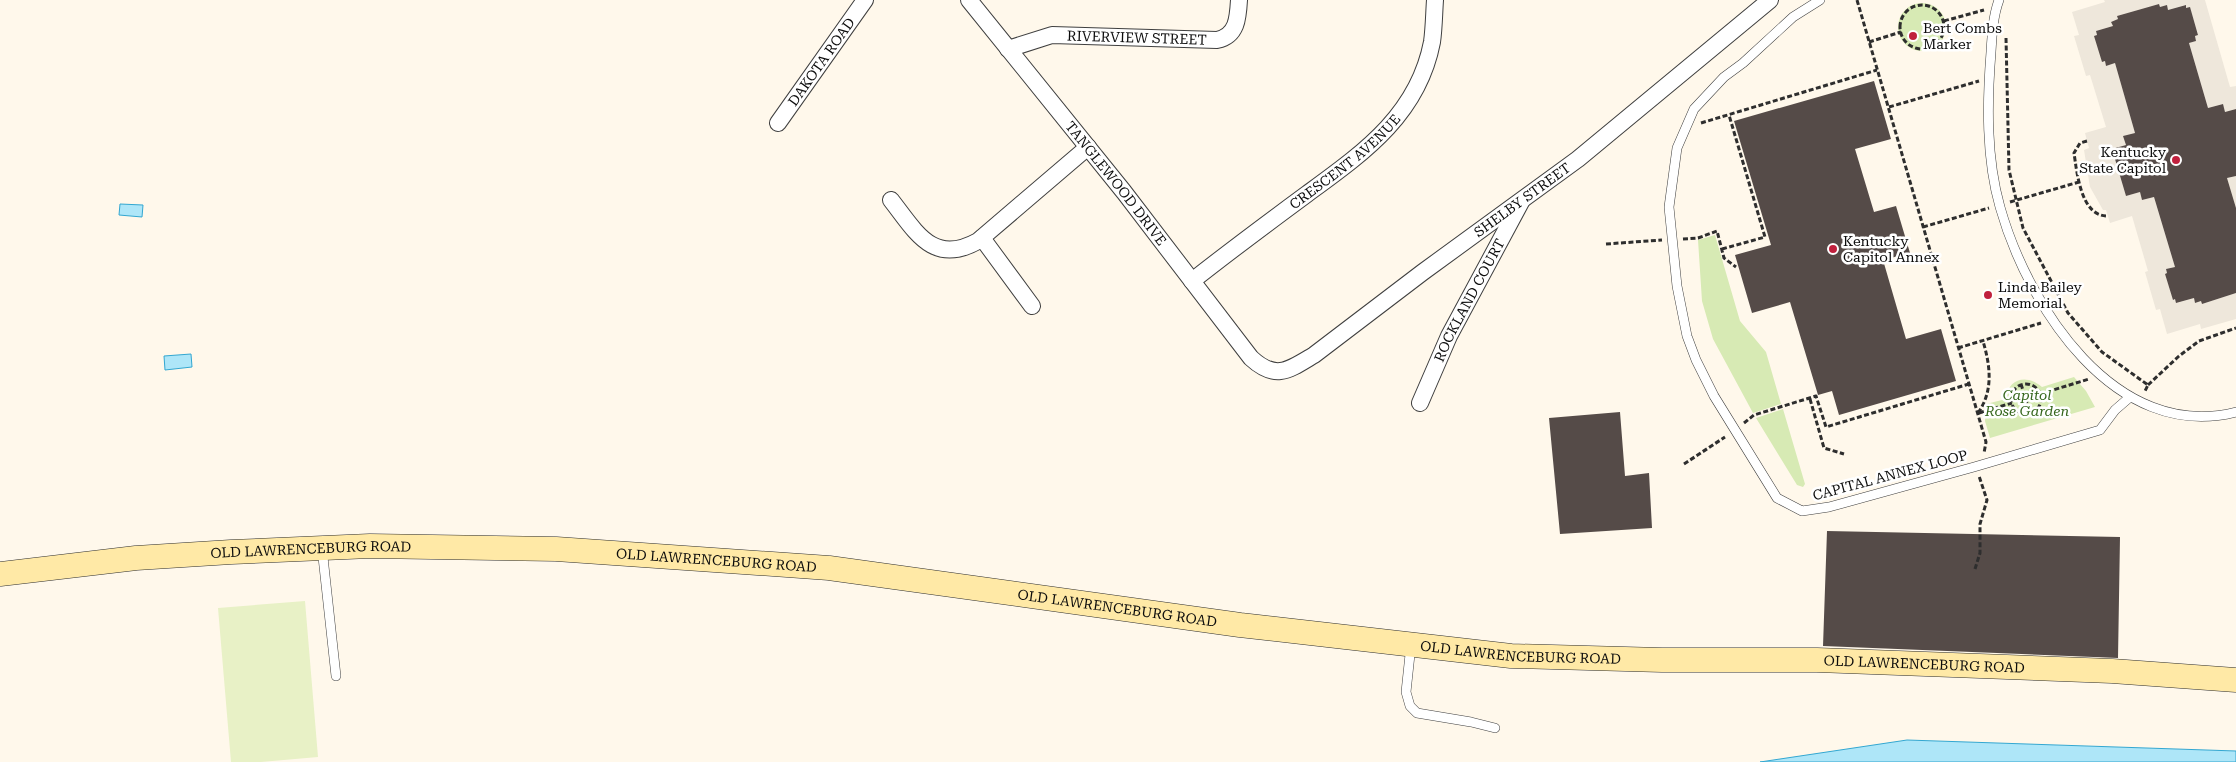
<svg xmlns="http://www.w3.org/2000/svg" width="2236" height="762" font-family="'Roboto Serif',serif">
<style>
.green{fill:#d7eab4}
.pitch{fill:#e8f1c6}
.plaza{fill:#eee7db}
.water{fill:#aee6f8;stroke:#33a7d1}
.building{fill:#554b48}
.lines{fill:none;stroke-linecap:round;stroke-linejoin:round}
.lane-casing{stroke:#3f3f3f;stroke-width:10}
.street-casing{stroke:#3f3f3f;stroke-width:18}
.secondary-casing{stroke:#2e2e2e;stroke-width:25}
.path{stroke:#2e2e2e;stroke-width:3;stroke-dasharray:5 2.5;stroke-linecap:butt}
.lane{stroke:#fff;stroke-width:9}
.street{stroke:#fff;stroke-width:16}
.secondary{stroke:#ffe9a6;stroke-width:24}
.poi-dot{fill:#c0203d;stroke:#fff;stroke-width:2}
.labels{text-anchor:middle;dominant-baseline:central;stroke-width:5;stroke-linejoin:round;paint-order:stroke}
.poi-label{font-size:14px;fill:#0c0c0c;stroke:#fff;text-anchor:start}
.street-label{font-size:14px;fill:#0c0c0c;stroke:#fff}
.park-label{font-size:14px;font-style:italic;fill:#34651b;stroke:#fff}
</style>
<rect width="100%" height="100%" fill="#fff8eb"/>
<path class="green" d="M1898 27a24 24 0 1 1 48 0a24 24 0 1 1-48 0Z
M1715,235L1740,321L1766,352L1781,404L1753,413L1713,339L1702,301L1698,240Z
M2074,377L2086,391L2095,407L1990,438L1985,421L1986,404L2006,399C2008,378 2027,374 2042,387Z
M1783,409L1805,484L1803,487L1797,485L1756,418Z"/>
<path class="pitch" d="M305,601L318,757L261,762H231L218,608Z"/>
<path class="plaza" d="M2104,0H2205L2230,87L2236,86V109L2225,112L2222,104L2208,108L2189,43L2196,41L2195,36L2198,34L2190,8H2186L2185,5L2168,10L2167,6L2160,7L2159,4L2117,16L2118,19L2111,22L2113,26L2096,31L2102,62L2105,61L2106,66L2115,63L2135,133L2124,136L2126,145L2112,149L2126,196L2140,192L2142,200L2154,197L2175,267L2166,269L2167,273L2165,274L2173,299H2175L2177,303L2194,298L2195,303L2201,301L2202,304L2236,293V319L2201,329L2200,324L2167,334L2160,309L2156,310L2145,272L2148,271L2132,216L2110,223L2106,210H2103L2090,187L2084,150L2089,148L2085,133L2106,127L2090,75L2086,76L2074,36L2079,35L2072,12L2105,2Z
M2236,176V208L2227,178Z"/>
<path class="water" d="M120,204L143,205L142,217L119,215Z
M191,354L192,367L165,370L164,356Z
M1907,740L2236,751V762H1760Z"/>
<path class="building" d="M2159,4L2160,7L2167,5L2168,10L2186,5V8L2190,7L2198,35L2195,36L2196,41L2189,43L2208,108L2223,104L2225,112L2236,109V176L2227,178L2236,208V293L2202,304L2201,301L2195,303L2194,298L2176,303L2175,299L2173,300L2165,274L2167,273L2166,269L2175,267L2154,197L2142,200L2140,192L2126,196L2112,149L2126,145L2123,136L2135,133L2115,63L2106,66L2105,61L2102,62L2094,36L2097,35L2096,31L2113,26L2111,22L2118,19L2117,16Z
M1874,81L1891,139L1855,149L1874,212L1896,206L1910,253L1883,260L1906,339L1941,329L1956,381L1839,415L1832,391L1818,395L1790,302L1752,313L1735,255L1771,245L1734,121Z
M1620,412L1625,476L1649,473L1652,528L1560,534L1549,418Z
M1827,531L2120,537L2118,658L1823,646Z"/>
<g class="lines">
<g class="lane-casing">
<path id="lane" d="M1820,0L1793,17L1743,63L1724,77L1694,109L1677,148L1669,207L1677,286L1687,336L1696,360L1714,396L1777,498L1802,511L1829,507L1974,467L2100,430L2115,410L2130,397
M1999,0C1993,16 1992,35 1991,52C1987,103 1986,158 2000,207C2028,306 2115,443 2236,412
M322,548L336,676
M1411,645L1406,692L1410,706L1417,713L1471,722L1495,728"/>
</g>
<g class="street-casing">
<g id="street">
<path id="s1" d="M969,0L1124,192L1251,358C1276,381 1289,370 1314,355L1423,272L1578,159L1770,0"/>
<path id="s2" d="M1008,49L1052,35L1217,40C1237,36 1238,18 1239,0"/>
<path id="s3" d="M778,123L865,0"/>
<path d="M891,200C916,232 933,266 978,241L1088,147"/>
<path d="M982,238L1032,306"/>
<path id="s4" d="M1192,281C1230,251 1269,222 1307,194C1363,153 1418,115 1432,42C1434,28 1434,14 1435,0"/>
<path id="s5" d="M1420,403L1449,336L1521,202"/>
</g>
</g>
<g class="secondary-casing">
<g id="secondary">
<path id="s6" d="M0,574L136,558L231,552L370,546L556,549L829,568L1240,625L1511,656L1662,660H1817L2112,671L2236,680"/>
</g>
</g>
<path class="path" d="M1857,0L1986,442L1984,453
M1900 27a22 22 0 1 1 44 0a22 22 0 1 1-44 0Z
M1944,21L1984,10
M2006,38L2009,170L2023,228L2068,313L2102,352L2148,385L2145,391
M1869,42L1901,32
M1889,107L1979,81
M1701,123L1877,70
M2087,141L2080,143L2074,153C2077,173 2081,217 2108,216
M2010,202L2079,182
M1923,227L1989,208
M1683,239L1698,238L1717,231L1724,258L1736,267
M1606,244L1662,240
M1722,249L1765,237L1729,115
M1958,348L2041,323
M2021,384L2030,413
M2011 399a15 15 0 1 1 30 0a15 15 0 1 1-30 0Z
M2148,385L2179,356L2199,341L2236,328
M2040,394L2089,379
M1810,399L1824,448L1844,454
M1978,413C1994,390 1990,365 1983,341
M1979,413L2012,403
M1744,423L1754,415L1816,396L1826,427L1969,384
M1684,464L1725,437
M1975,569L1980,553V524L1987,500L1979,476"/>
<use href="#lane" class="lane"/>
<use href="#street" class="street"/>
<use href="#secondary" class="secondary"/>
</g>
<g class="poi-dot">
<circle cx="1913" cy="36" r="5"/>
<circle cx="2176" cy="160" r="5"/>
<circle cx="1833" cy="249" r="5"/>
<circle cx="1988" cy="295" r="5"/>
</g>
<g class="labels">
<g class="poi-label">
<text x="1923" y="28">Bert Combs<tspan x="1923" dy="16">Marker</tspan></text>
<text x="2166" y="152" text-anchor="end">Kentucky<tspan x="2166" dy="16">State Capitol</tspan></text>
<text x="1843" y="241">Kentucky<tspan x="1843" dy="16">Capitol Annex</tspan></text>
<text x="1998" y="287">Linda Bailey<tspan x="1998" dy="16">Memorial</tspan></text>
</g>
<g class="street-label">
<text stroke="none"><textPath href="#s2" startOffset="131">RIVERVIEW STREET</textPath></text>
<text stroke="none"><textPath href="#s3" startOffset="75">DAKOTA ROAD</textPath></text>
<text stroke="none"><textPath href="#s4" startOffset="194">CRESCENT AVENUE</textPath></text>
<text stroke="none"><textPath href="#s1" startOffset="235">TANGLEWOOD DRIVE</textPath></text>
<text stroke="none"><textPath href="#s1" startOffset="786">SHELBY STREET</textPath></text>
<text stroke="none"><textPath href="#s5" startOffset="114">ROCKLAND COURT</textPath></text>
<text transform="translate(1890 475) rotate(-15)">CAPITAL ANNEX LOOP</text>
<text stroke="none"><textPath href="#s6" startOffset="312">OLD LAWRENCEBURG ROAD</textPath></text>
<text stroke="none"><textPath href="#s6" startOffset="718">OLD LAWRENCEBURG ROAD</textPath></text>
<text stroke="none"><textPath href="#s6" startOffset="1122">OLD LAWRENCEBURG ROAD</textPath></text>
<text stroke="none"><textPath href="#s6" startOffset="1528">OLD LAWRENCEBURG ROAD</textPath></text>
<text stroke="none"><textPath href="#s6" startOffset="1932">OLD LAWRENCEBURG ROAD</textPath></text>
</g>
<g class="park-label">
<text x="2027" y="395">Capitol<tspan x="2027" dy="16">Rose Garden</tspan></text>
</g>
</g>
</svg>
